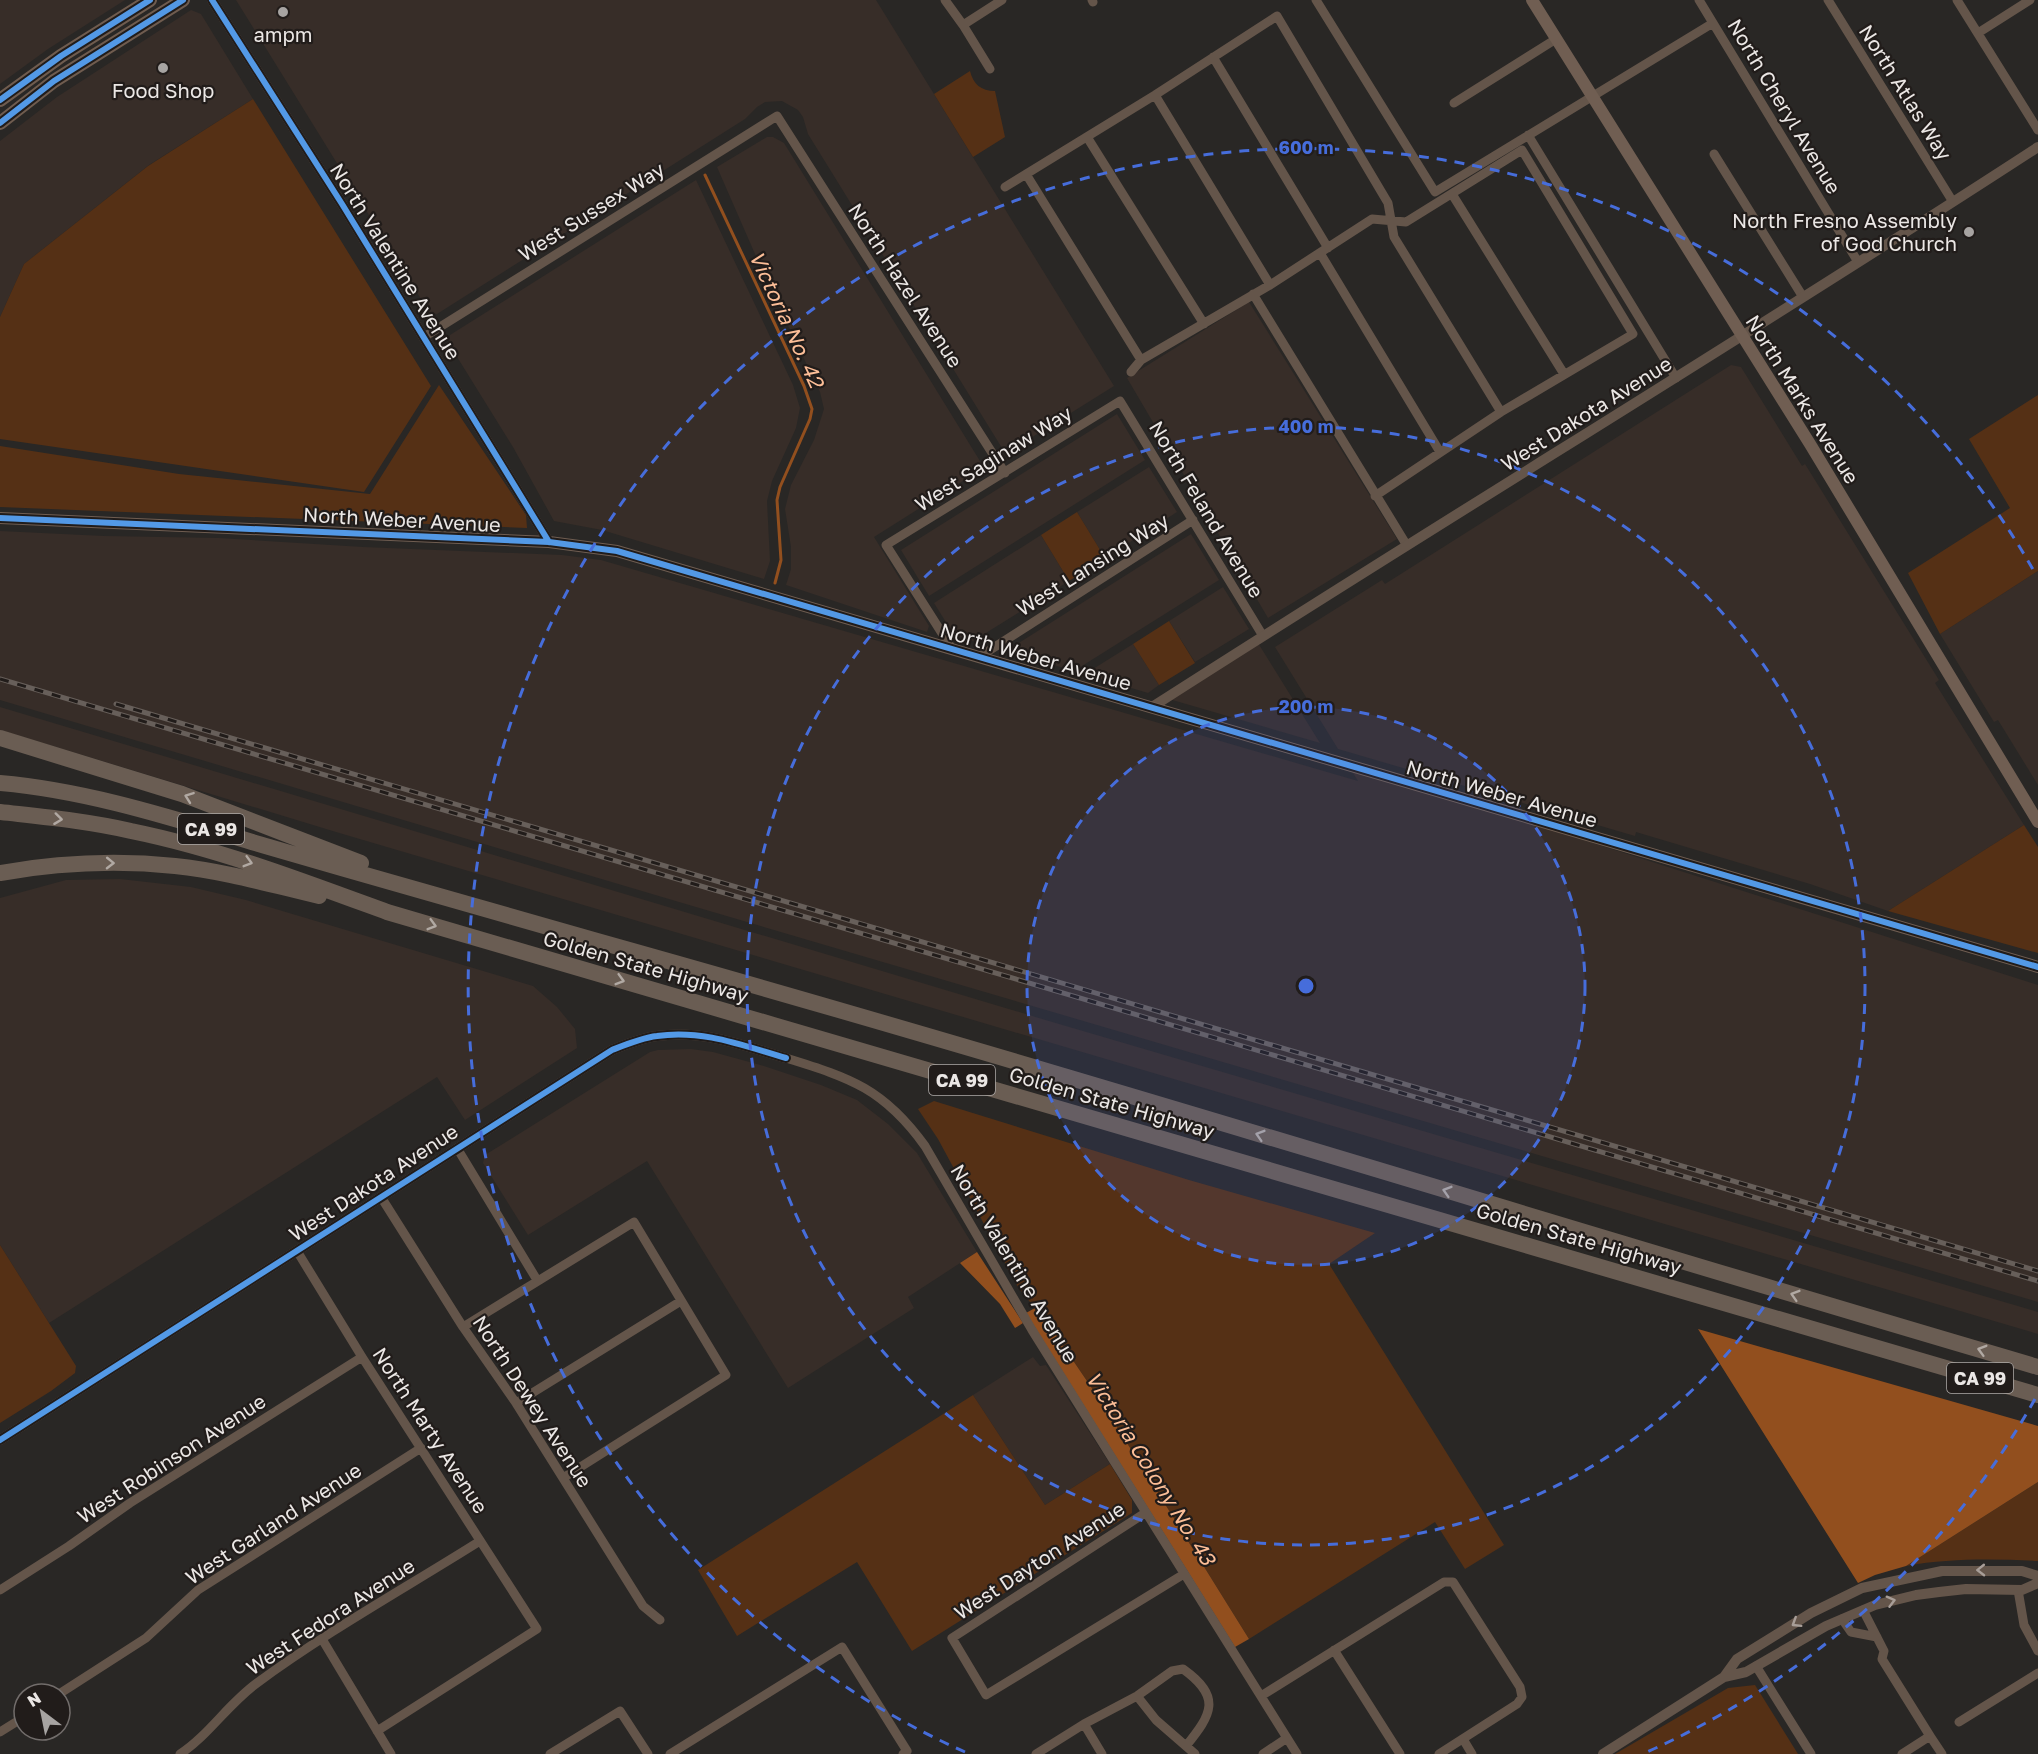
<svg xmlns="http://www.w3.org/2000/svg" width="2038" height="1754" font-family="'Golos Text',sans-serif">
<style>
.built{fill:#372d28}
.green{fill:#553015}
.water{fill:#924f1e}
.lines{fill:none;stroke-linecap:round;stroke-linejoin:round}
.stream{stroke:#924f1e;stroke-width:3}
.minor{stroke:#64554a;stroke-width:9}
.tertiary{stroke:#64554a;stroke-width:10}
.secondary{stroke:#705e52;stroke-width:12}
.primary{stroke:#6f5c4f;stroke-width:14}
.motorway{stroke:#6a5d53;stroke-width:16}
.rail-casing{stroke:#675f5a;stroke-width:5}
.rail{stroke:#211c1a;stroke-width:3;stroke-dasharray:9;stroke-linecap:butt}
.cycleway-casing{stroke:#211c1a;stroke-width:10}
.cycleway{stroke:#5399e6;stroke-width:6}
.oneway{stroke:#b1a9a3}
.oneway2{stroke:#a89e98}
.ring{fill:none;stroke:#466ddb;stroke-width:3;stroke-dasharray:10 8}
.poi-dot{fill:#a7a4a2;stroke:#211c1a;stroke-width:2}
.labels{text-anchor:middle;dominant-baseline:central;stroke-width:4.5;stroke-linejoin:round;paint-order:stroke}
.shield{fill:#211c1a;stroke:#aeaaa8;stroke-width:1.5}
.shield-label{font-size:18px;font-weight:bold;fill:#ebe7e5}
.poi-label{font-size:20px;fill:#ebe7e5;stroke:#211c1a}
.street-label{font-size:20px;fill:#ebe7e5;stroke:#211c1a}
.water-label{font-size:21px;font-style:italic;fill:#fcbe97;stroke:#211c1a}
.centre{fill:#466ddb;stroke:#211c1a;stroke-width:3}
.ring-label{font-size:18px;text-anchor:middle;font-weight:bold;fill:#466ddb;stroke:#211c1a;stroke-width:4.5;stroke-linejoin:round;paint-order:stroke}
</style>
<rect width="100%" height="100%" fill="#292725"/>
<path class="built" d="M0,0H125L48,49L0,84Z
M236,0H876L1114,386L1013,449L1007,451L1002,448L808,134L803,117L798,110L782,101L765,102L757,107L745,119L437,314L429,312Z
M191,10L201,14L253,99L149,165L24,264L0,317V141L57,97Z
M767,137H773L784,143L980,461L981,465L977,472L874,537L929,626L927,632L786,585L791,569V547L785,509L791,485L814,440L824,409L820,392L769,286L717,167Z
M696,180L793,385L800,408L796,428L772,481L767,501L770,561L764,579L602,530L554,521L513,447L449,344L450,335Z
M1249,302L1397,539L1268,618L1127,378Z
M1731,365L1741,367L1802,466L1805,464L1939,680L1935,683L2024,825L1888,911L1810,884L1636,832L1635,836L1338,749L1275,647L1382,580L1385,584Z
M1117,414L1145,460L929,596L901,550Z
M1149,467L1177,512L1105,558L1077,512Z
M0,531L104,536L219,538L363,547L562,555L601,560L1358,781L1348,765L2038,985V1302L679,902L0,700Z
M1191,534L1219,580L1074,671L1006,651Z
M1041,535L1069,581L973,641L954,635L934,603Z
M2038,571V785L1998,720L1994,722L1940,634Z
M1223,587L1249,629L1195,662L1169,621Z
M1258,643L1320,743L1169,699Z
M1133,644L1159,685L1148,693L1085,674Z
M0,707L1049,1021L2038,1312V1334L336,832L0,730Z
M120,879L191,887L246,900L533,986L557,1007L575,1029L577,1048L465,1120L437,1077L49,1323L0,1245V898L66,880Z
M691,1049L713,1052L764,1066L821,1085L857,1100L888,1124L917,1153L977,1252L908,1297L914,1308L788,1388L647,1161L528,1235L483,1163L485,1155L650,1052L658,1050Z
M1033,1357L1040,1366L1046,1365L1110,1464L1045,1505L973,1395Z"/>
<path class="green" d="M970,71C973,84 981,91 995,91L1005,137L973,157L934,94Z
M253,99L431,386L364,492L0,439V317L24,264L148,166Z
M439,385L526,515L527,528L0,507V446L179,474L370,494Z
M2038,395V571L1940,634L1908,573L2010,508L1969,439Z
M1077,512L1105,558L1069,581L1041,535Z
M1169,621L1195,663L1159,685L1133,644Z
M2024,825L2038,847V953L1888,911Z
M934,1101L1189,1180L1375,1233L1329,1264L1504,1545L1465,1569L1435,1522L1249,1639L1104,1406L1053,1331L1018,1287L938,1139L918,1109Z
M0,1245L76,1366L75,1373L51,1391L0,1423Z
M973,1395L1045,1505L1110,1464L1132,1500V1513L912,1651L857,1562L737,1636L698,1570Z
M2038,1482V1561C1994,1559 1950,1558 1906,1566Z
M1755,1685L1798,1754H1615L1728,1688Z"/>
<path class="water" d="M977,1252L1023,1323L1015,1328L1000,1304L960,1263Z
M1035,1308L1053,1331L1104,1406L1249,1639L1235,1647L1026,1313Z
M1698,1329L2038,1426V1482L1906,1566L1875,1575L1858,1583Z"/>
<g class="lines">
<path class="stream" d="M705,175L804,386L812,409L810,419L780,487L777,500L781,560L775,583"/>
<path class="minor" d="M945,0L963,25L990,69
M1092,0L1093,2
M1316,0L1435,192L1713,23
M1699,0L1858,262
M1828,0L1953,202
M1957,0L2038,130
M963,25L1002,0
M1978,33L2030,0
M1213,57L1328,248
M1155,95L1270,285
M1454,103L1556,39
M1528,135L1676,378
M1087,137L1204,324
M1714,154L1803,297
M1026,174L1141,360
M1005,187L1155,95L1277,16L1388,203L1394,237L1501,412
M1452,194L1564,374
M1320,253L1440,452
M1253,294L1406,544
M424,337L777,116L1005,473
M1131,372L1141,360L1270,285L1372,219L1406,222L1522,150L1633,334L1501,412L1375,496
M952,649L886,545L1120,401L1263,636
M979,657L1193,520
M786,1058C851,1078 884,1089 925,1146L1032,1330L1297,1754
M457,1148L537,1280
M381,1197L463,1327L516,1403L643,1606L660,1620
M297,1251L362,1357L537,1629L377,1731
M463,1327L634,1222L726,1375L563,1478
M516,1403L681,1301
M1145,1513L952,1638L986,1695L1184,1574
M0,1590L69,1546L130,1503L362,1357
M2018,1590L2024,1625L2038,1651
M1863,1610L1884,1651L1882,1659L1930,1736L1902,1754
M1842,1619L1851,1632L1877,1637
M322,1639L391,1754
M1334,1650L1400,1754
M1756,1666L1811,1754
M59,1694L146,1638L198,1590L421,1448
M1137,1696L1156,1720L1195,1754
M1261,1696L1444,1582H1453L1520,1687L1522,1697L1517,1704L1439,1754
M1959,1722L2038,1673
M1084,1724L1102,1754
M0,1732L24,1717
M1930,1736L1942,1754
M1463,1739L1472,1754
M180,1754C209,1735 228,1704 257,1683C326,1632 407,1587 480,1541
M550,1754L620,1711L648,1754
M670,1754L842,1647L907,1751L903,1754
M1036,1754L1084,1724L1137,1696L1172,1671L1183,1669C1222,1697 1212,1714 1186,1746
M1263,1754L1287,1738"/>
<path class="tertiary" d="M212,0L342,204L549,542
M1152,707C1446,518 1745,338 2038,147
M0,1440L612,1050C627,1044 641,1038 657,1036C702,1029 744,1046 786,1058
M1724,1677L1737,1659L1811,1613L1862,1588L1942,1571H2022L2038,1576
M1603,1754L1724,1677L1746,1672L1826,1626L1875,1605L1916,1595L1939,1592L1966,1589L2022,1590L2038,1583"/>
<path class="secondary" d="M1532,0L1810,444L2038,822
M0,518L549,542L617,551L2038,967"/>
<path class="primary" d="M0,100L61,56L150,0
M0,123L54,81L183,0"/>
<path class="motorway" d="M0,738L182,794L361,863
M0,783C92,791 181,821 269,847C378,879 487,910 597,941C1079,1076 1557,1226 2038,1367
M0,812C44,817 88,821 131,831C219,849 303,881 387,912L2038,1395
M0,873C57,863 117,860 175,866C224,871 272,885 319,896"/>
<g class="rail-casing">
<path id="rail" d="M0,679L2038,1281
M116,704L2038,1271"/>
</g>
<use href="#rail" class="rail"/>
<g class="cycleway-casing">
<path id="cycleway" d="M212,0L342,204L549,542
M0,100L61,56L150,0
M0,123L54,81L183,0
M0,518L549,542L617,551L2038,967
M0,1440L612,1050C627,1044 641,1038 657,1036C702,1029 744,1046 786,1058"/>
</g>
<use href="#cycleway" class="cycleway"/>
</g>
<defs><path id="oneway-chevron" d="M-2-3.5L2.5 0L-2 3.5" fill="none" stroke-width="1.6" stroke-linecap="round" stroke-linejoin="round" transform="scale(1.5)"/></defs>
<g class="oneway">
<use href="#oneway-chevron" transform="translate(189 797) rotate(-160)"/>
<use href="#oneway-chevron" transform="translate(58 819) rotate(7)"/>
<use href="#oneway-chevron" transform="translate(248 862) rotate(16)"/>
<use href="#oneway-chevron" transform="translate(110 863) rotate(1)"/>
<use href="#oneway-chevron" transform="translate(432 925) rotate(16)"/>
<use href="#oneway-chevron" transform="translate(620 980) rotate(16)"/>
<use href="#oneway-chevron" transform="translate(1260 1135) rotate(-163)"/>
<use href="#oneway-chevron" transform="translate(1447 1191) rotate(-163)"/>
<use href="#oneway-chevron" transform="translate(1795 1295) rotate(-163)"/>
<use href="#oneway-chevron" transform="translate(1982 1350) rotate(-164)"/>
</g>
<g class="oneway2">
<use href="#oneway-chevron" transform="translate(1981 1570) rotate(179)"/>
<use href="#oneway-chevron" transform="translate(1891 1601) rotate(-15)"/>
<use href="#oneway-chevron" transform="translate(1796 1623) rotate(148)"/>
</g>
<circle cx="1306" cy="986" r="279" fill="#466ddb" fill-opacity=".12"/>
<g class="ring">
<circle cx="1306" cy="986" r="279"/>
<circle cx="1306" cy="986" r="559"/>
<path d="M2035 1399A838 838 0 0 1 1647 1752M965 1752A838 838 0 1 1 2035 573"/>
</g>
<g class="poi-dot">
<circle cx="283" cy="12" r="6"/>
<circle cx="163" cy="68" r="6"/>
<circle cx="1969" cy="232" r="6"/>
</g>
<g class="labels">
<g class="shield">
<rect x="178" y="814" width="66" height="30" rx="4.5"/>
<rect x="929" y="1065" width="66" height="30" rx="4.5"/>
<rect x="1947" y="1363" width="66" height="30" rx="4.5"/>
</g>
<g class="shield-label">
<text x="211" y="829">CA 99</text>
<text x="962" y="1080">CA 99</text>
<text x="1980" y="1378">CA 99</text>
</g>
<g class="poi-label">
<text x="283" y="34">ampm</text>
<text x="163" y="90">Food Shop</text>
<text x="1957" y="220" text-anchor="end">North Fresno Assembly<tspan x="1957" dy="23">of God Church</tspan></text>
</g>
<g class="street-label">
<text transform="translate(1906 92) rotate(58)">North Atlas Way</text>
<text transform="translate(1785 106) rotate(59)">North Cheryl Avenue</text>
<text transform="translate(591 211) rotate(-32)">West Sussex Way</text>
<text transform="translate(396 261) rotate(58)">North Valentine Avenue</text>
<text transform="translate(906 285) rotate(57)">North Hazel Avenue</text>
<text transform="translate(1803 399) rotate(58)">North Marks Avenue</text>
<text transform="translate(1586 413) rotate(-32)">West Dakota Avenue</text>
<text transform="translate(993 458) rotate(-32)">West Saginaw Way</text>
<text transform="translate(1207 509) rotate(59)">North Feland Avenue</text>
<text transform="translate(402 519) rotate(3)">North Weber Avenue</text>
<text transform="translate(1092 564) rotate(-32)">West Lansing Way</text>
<text transform="translate(1036 656) rotate(16)">North Weber Avenue</text>
<text transform="translate(1502 793) rotate(16)">North Weber Avenue</text>
<text transform="translate(646 966) rotate(16)">Golden State Highway</text>
<text transform="translate(1112 1102) rotate(16)">Golden State Highway</text>
<text transform="translate(373 1182) rotate(-33)">West Dakota Avenue</text>
<text transform="translate(1579 1238) rotate(16)">Golden State Highway</text>
<text transform="translate(1015 1263) rotate(59)">North Valentine Avenue</text>
<text transform="translate(533 1401) rotate(57)">North Dewey Avenue</text>
<text transform="translate(431 1430) rotate(57)">North Marty Avenue</text>
<text transform="translate(171 1458) rotate(-33)">West Robinson Avenue</text>
<text transform="translate(273 1523) rotate(-33)">West Garland Avenue</text>
<text transform="translate(1039 1560) rotate(-33)">West Dayton Avenue</text>
<text transform="translate(330 1616) rotate(-33)">West Fedora Avenue</text>
</g>
<g class="water-label">
<text transform="translate(787 319) rotate(65)">Victoria No. 42</text>
<text transform="translate(1151 1468) rotate(58)">Victoria Colony No. 43</text>
</g>
</g>
<circle cx="1306" cy="986" r="9" class="centre"/>
<g class="ring-label">
<text x="1306" y="154">600 m</text>
<text x="1306" y="433">400 m</text>
<text x="1306" y="713">200 m</text>
</g>
<g transform="translate(42 1712) rotate(328)"><circle r="28" fill="#211c1a" stroke="#726d6b" stroke-width="1.5"/>
<path d="M0-4.5L10 22L0 15L-10 22Z" fill="#a7a4a2"/>
<text y="-9" font-size="16" font-weight="bold" text-anchor="middle" fill="#ebe7e5">N</text>
</g>
</svg>
